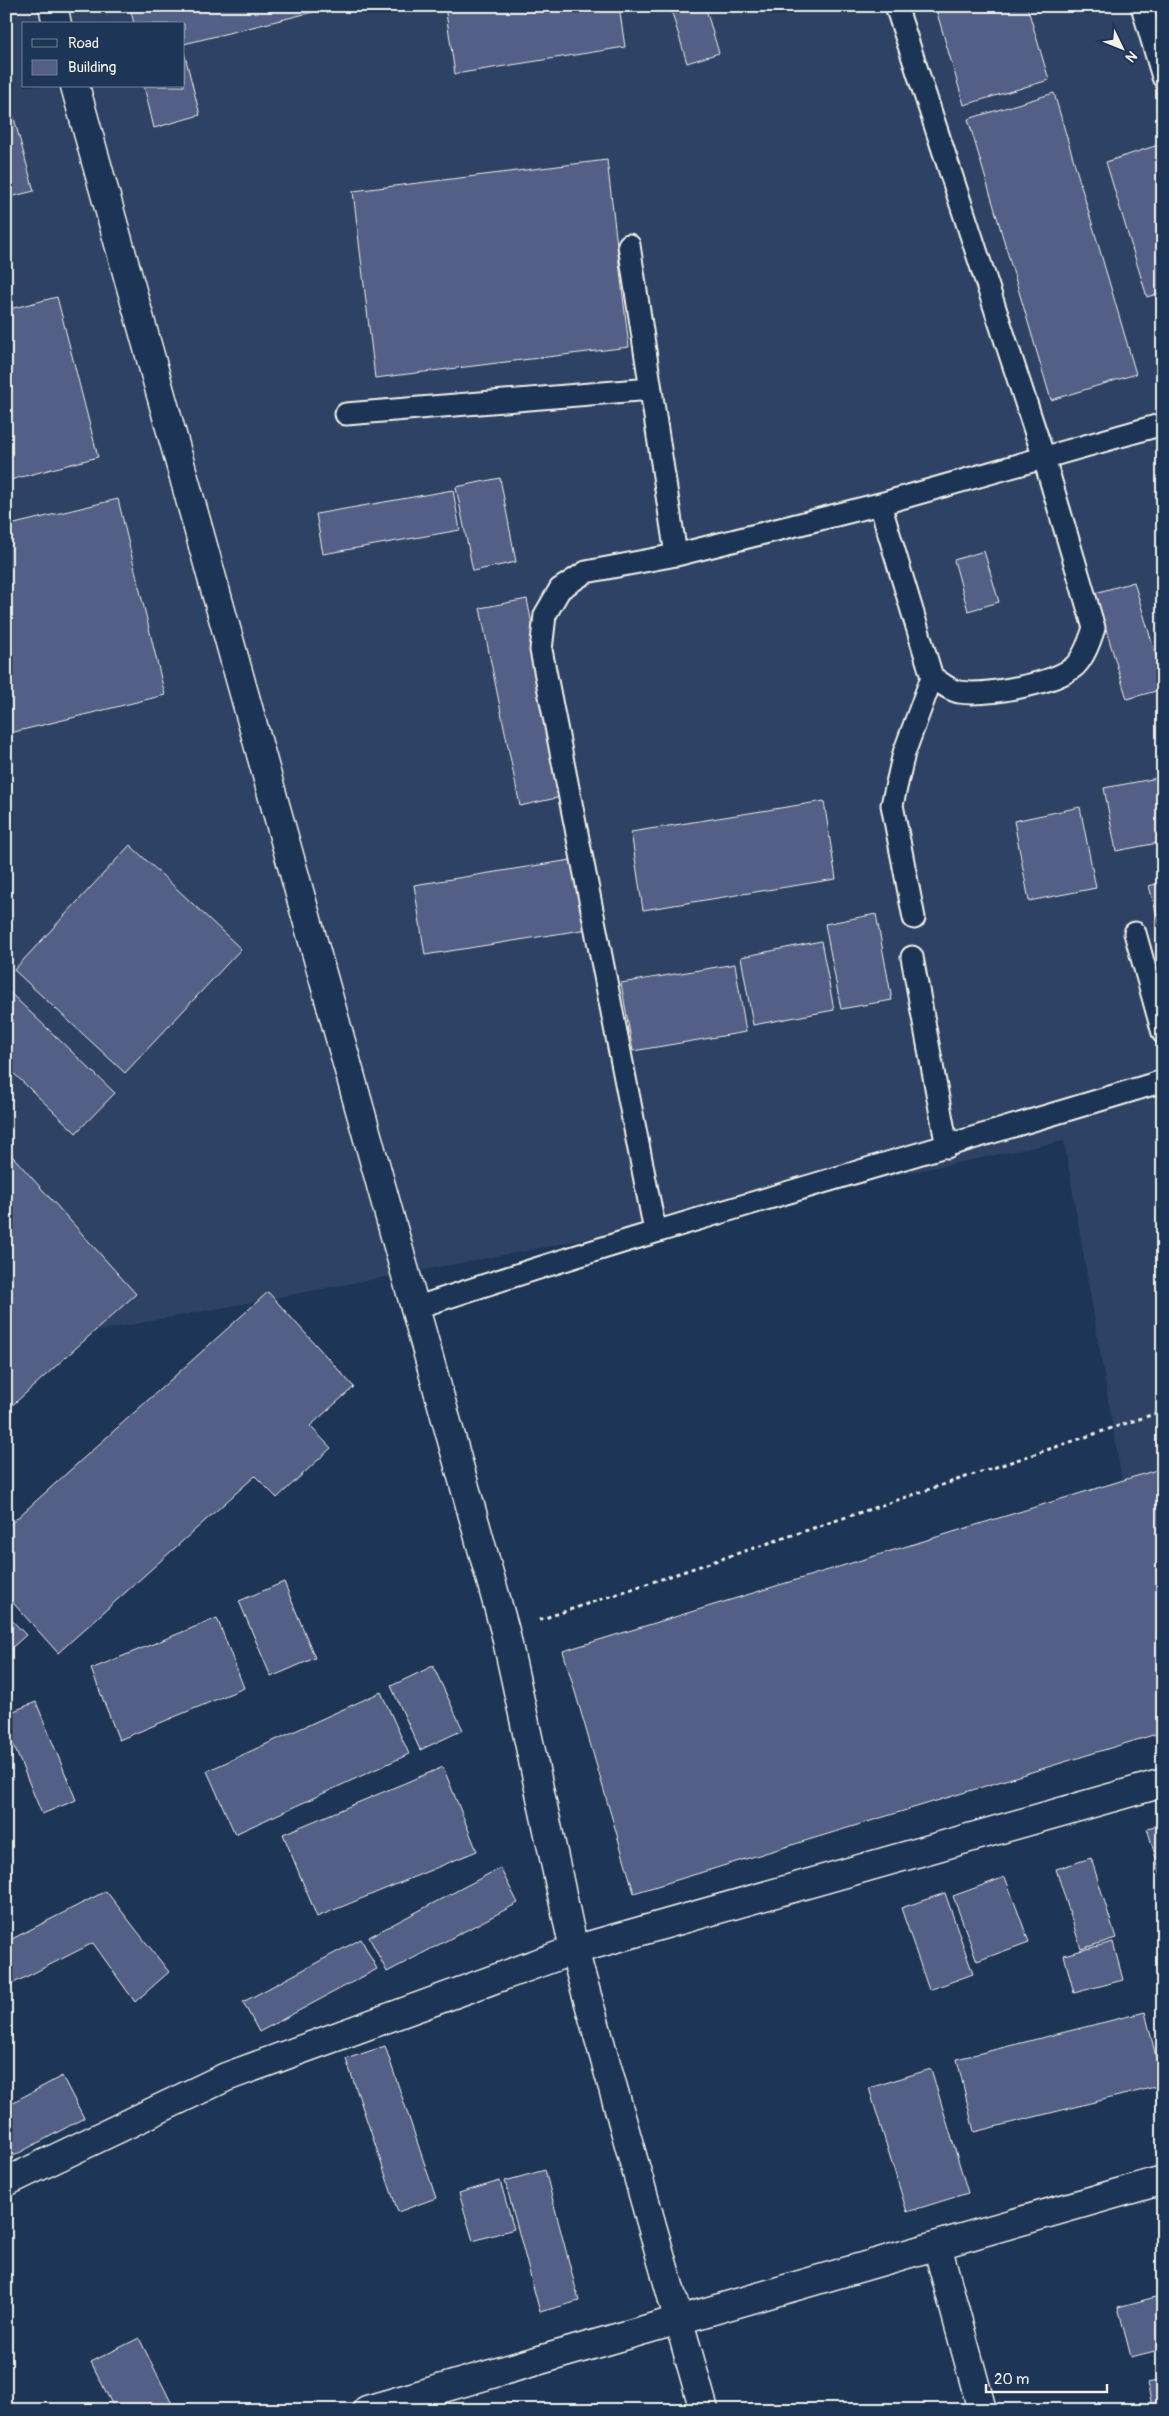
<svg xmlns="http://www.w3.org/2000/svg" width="1169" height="2416" font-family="Pangolin,sans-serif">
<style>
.built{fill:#2d4265;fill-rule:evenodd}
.building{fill:#535f87;stroke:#f4f1e8}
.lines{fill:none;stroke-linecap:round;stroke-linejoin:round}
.lane-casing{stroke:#f4f1e8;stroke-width:25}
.street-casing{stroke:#f4f1e8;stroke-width:31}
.path{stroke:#f4f1e8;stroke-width:3;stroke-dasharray:4 4;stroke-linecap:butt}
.lane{stroke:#1d3557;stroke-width:21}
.street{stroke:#1d3557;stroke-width:28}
</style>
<rect width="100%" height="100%" fill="#1d3557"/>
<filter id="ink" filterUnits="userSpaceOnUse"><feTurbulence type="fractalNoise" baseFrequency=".02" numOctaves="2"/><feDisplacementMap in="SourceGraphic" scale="10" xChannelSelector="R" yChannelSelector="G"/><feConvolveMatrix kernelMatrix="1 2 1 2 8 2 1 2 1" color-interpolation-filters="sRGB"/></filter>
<g filter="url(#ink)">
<path class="built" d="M6,6H1163V1720L1064,1141L541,1248L6,1348ZM24,24H184V86H24Z"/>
<path class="building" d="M130,6H337L184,44V24H134Z
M445,6H619L625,47L455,74Z
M670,6H705L719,53L687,63Z
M935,6H1027L1049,80L964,105Z
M184,52L200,115L154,128L144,86H184Z
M6,89L34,191L6,198Z
M1054,93L1136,374L1051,400L968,119Z
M1158,145L1163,161V292L1147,297L1106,162Z
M607,160L629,347L375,378L353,191Z
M57,297L98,457L6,481V310Z
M500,478L516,562L473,571L456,487Z
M453,490L460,530L323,554L316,514Z
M118,499L165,695L6,734V526Z
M984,551L999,602L968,611L954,560Z
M1134,582L1163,680V689L1127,699L1095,593Z
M527,599L566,796L520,806L480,608Z
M1163,777V842L1116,851L1104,788Z
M824,801L836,879L643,910L631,832Z
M1080,807L1096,888L1029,901L1014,821Z
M130,845L241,949L125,1073L14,970Z
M577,859L588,929L425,955L414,885Z
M1163,882V937L1149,886Z
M876,914L892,1000L841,1009L825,924Z
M821,941L834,1010L753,1025L741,957Z
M735,964L746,1032L633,1051L621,983Z
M6,989L115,1093L76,1133L6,1066Z
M6,1149L136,1294L6,1411Z
M268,1292L354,1387L310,1426L331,1448L277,1498L255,1476L58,1653L6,1595V1528Z
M1163,1468V1732L634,1893L563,1651Z
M284,1582L315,1658L271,1677L239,1601Z
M6,1614L26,1635L6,1653Z
M217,1618L244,1688L119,1740L91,1669Z
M433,1666L463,1730L420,1750L391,1686Z
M381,1692L409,1754L235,1834L207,1771Z
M36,1702L76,1800L42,1814L6,1727V1714Z
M443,1767L477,1851L317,1917L283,1834Z
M1163,1824V1882L1147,1828Z
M1091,1858L1116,1938L1081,1949L1056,1869Z
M500,1868L518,1903L387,1972L369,1937Z
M1005,1877L1029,1942L977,1961L953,1896Z
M106,1891L169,1972L135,2002L93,1943L6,1987V1942Z
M945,1893L973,1974L929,1990L901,1908Z
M361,1939L377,1969L259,2032L243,2002Z
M1113,1942L1123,1980L1074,1993L1064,1955Z
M1145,2012L1163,2085L974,2132L957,2059Z
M385,2046L436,2198L398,2212L346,2059Z
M931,2069L968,2193L907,2212L869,2088Z
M62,2076L84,2118L6,2160V2106Z
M545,2170L579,2301L540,2312L505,2181Z
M500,2181L514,2229L473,2241L459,2193Z
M1163,2295V2349L1131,2357L1118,2307Z
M139,2338L175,2410H115L91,2362Z
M1163,2380V2410H1153L1147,2383Z"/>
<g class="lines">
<g class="lane-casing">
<path id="lane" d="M1142,6L1163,77
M629,245L676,555
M346,414L651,389
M880,504L932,677C939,681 950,691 959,692C985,696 1055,684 1075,666C1085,656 1090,640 1094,628L1044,458L896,6
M914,918L892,805L904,753L932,677
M1135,933L1163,1033
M912,957L947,1147
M655,1231L541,650L545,615L560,589L586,572L676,555L880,504L1163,424
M415,1308C662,1226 914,1157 1163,1081"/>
</g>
<g class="street-casing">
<path id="street" d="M53,6L57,24
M75,86L505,1631L574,1950L704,2410
M6,2182L226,2077L574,1950L1163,1783
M937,2245L982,2410
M367,2410L1163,2180"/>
</g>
<path class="path" d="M539,1620L1163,1411"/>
<use href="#lane" class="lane"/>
<use href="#street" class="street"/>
</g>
</g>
<rect width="1169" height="2416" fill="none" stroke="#1d3557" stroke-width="25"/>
<rect x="12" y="12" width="1144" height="2391" fill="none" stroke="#f4f1e8" stroke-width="2" filter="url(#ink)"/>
<rect x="22" y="22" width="162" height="65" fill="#1d3557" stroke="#738091"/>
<rect x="32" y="39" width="25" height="8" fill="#1d3557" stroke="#738091"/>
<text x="68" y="48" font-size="15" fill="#f4f1e8">Road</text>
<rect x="32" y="60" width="25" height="15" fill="#535f87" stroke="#738091"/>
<text x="68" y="72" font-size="15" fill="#f4f1e8">Building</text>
<g transform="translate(1122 48) rotate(133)" stroke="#1d3557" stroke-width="4" paint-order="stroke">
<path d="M0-4L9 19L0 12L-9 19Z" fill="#f4f1e8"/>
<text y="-8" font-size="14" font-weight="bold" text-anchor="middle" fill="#f4f1e8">N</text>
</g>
<path d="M986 2384v8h121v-8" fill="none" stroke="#f4f1e8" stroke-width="2.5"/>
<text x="994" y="2384" font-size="15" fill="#f4f1e8" stroke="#1d3557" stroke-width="4" paint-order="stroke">20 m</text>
</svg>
